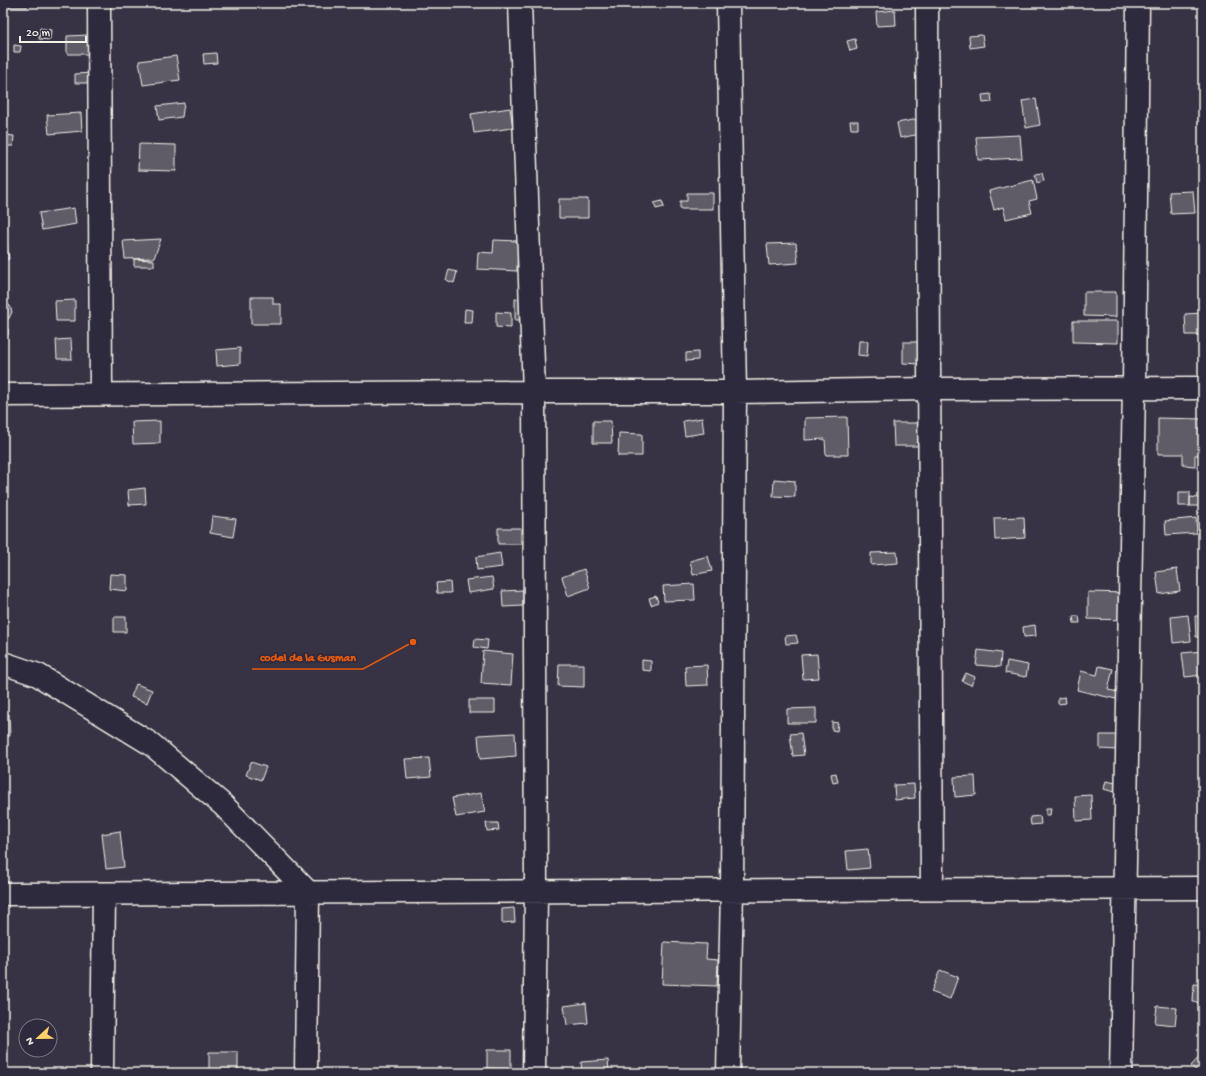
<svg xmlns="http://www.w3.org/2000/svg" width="1206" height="1076" font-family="'Gochi Hand',sans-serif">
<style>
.building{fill:#5f5c67;stroke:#f4f1e8}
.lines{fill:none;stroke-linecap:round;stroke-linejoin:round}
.minor-casing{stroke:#f4f1e8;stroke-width:25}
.minor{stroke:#2f2a3d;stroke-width:22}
.leader{fill:none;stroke:#e8590c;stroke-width:1.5}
.callout-dot{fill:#e8590c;stroke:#2f2a3d;stroke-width:1.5}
.callout-label{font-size:12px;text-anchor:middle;font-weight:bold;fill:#e8590c;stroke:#2f2a3d;stroke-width:3.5;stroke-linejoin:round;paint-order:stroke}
</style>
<rect width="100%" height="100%" fill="#373244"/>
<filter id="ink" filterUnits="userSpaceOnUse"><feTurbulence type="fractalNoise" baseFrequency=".025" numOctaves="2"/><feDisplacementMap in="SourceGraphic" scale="8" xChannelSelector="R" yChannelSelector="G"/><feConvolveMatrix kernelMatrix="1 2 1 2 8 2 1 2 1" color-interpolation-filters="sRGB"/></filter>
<g filter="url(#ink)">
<path class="building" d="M9,3H27V7H9Z
M895,10L896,25L877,26L876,12Z
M40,28L51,30L50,40L39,39Z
M88,35V54H67V36Z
M982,35L984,46L970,48L969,36Z
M855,39L857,49L850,51L847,41Z
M14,45L21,46L20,52H14Z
M216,53L217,63L204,64L203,54Z
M176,56L180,80L143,85L139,61Z
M92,73V83H75V74Z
M991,94L992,102L983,103L982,95Z
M1036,99L1040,125L1026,128L1022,101Z
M184,103L182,117L159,120L157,106Z
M510,108L513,128L474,133L471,114Z
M81,113L82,131L49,134L47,115Z
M918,119L920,134L900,138L897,123Z
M850,121H858V129H851Z
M6,135L14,136L13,146H5Z
M1020,135L1022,158L978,160L976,137Z
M139,144L176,145V171L138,170Z
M1042,173L1044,181L1037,183L1035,174Z
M1033,180L1037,199L1029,201L1032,213L1006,219L1003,207L994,210L989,191Z
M1193,191L1195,213L1171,214L1169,192Z
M687,193H713V209H680V201H687Z
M559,199H588V218H559Z
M662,201L664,207L656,209L654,203Z
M74,208L76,224L42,230L39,213Z
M161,239L154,258L125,259L123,241Z
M6,240L9,259L3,260V241Z
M494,240L518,241L517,271L477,269L478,252L493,253Z
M796,243L798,263L769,265L767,244Z
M134,259L154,260V266H134Z
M449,270L457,272L454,283L446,280Z
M1084,292H1116V317L1084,316Z
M251,297H273V304H281V324H251Z
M515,299H527V320H515Z
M75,300V321H56L55,301Z
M3,301L10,306L12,312L9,318L7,320L3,322Z
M465,309L473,310L472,323H464Z
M496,312L511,313V328L496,327Z
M1203,313V335H1186L1185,314Z
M1073,321H1118V343L1073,342Z
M3,329H8V335H3Z
M71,339L72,359H57L56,340Z
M859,341H868L867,356L858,355Z
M903,342H921L920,364L903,363Z
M240,348V364L217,366L216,350Z
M698,352V360L686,361V353Z
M847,417L848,455H826L825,439L805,440V418Z
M702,418L704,433L685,436L683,421Z
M1158,418L1203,419V455H1195V466L1183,465V454H1158Z
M160,421V443L133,444L132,422Z
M593,421H611L612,443H593Z
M893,423H918V446H894Z
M619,433L642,434V456H618Z
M774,479L795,481V497L773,496Z
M145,488L146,504L129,505L128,490Z
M1179,492H1190V506H1179Z
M1190,497L1200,498V506H1190Z
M212,516L236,519L233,537L210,533Z
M1024,517L1025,538L995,540L994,518Z
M1196,518L1197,533L1166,535L1165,521Z
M498,528H521V544H498Z
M897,552L898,563L871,565V553Z
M500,553L502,567L477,570L476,557Z
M708,556L712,571L693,575L690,561Z
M584,569L590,588L568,596L562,577Z
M1177,569L1180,591L1159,594L1156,572Z
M110,574L127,575V591L109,589Z
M492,577L494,589L468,593L466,580Z
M450,582L451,593H437L436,583Z
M694,584L695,600L664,601L663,586Z
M523,590V606L503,607L502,591Z
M1088,592L1128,593L1127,620L1088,619Z
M656,596L658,602L651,605L649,598Z
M1188,615L1191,641L1173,643L1171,617Z
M1073,616H1079L1080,623H1074Z
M1195,616H1203V637H1196Z
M114,617H126V632H114Z
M1035,625L1036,636L1024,637L1023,627Z
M796,635L798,643L786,644L785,636Z
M475,639L488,640L487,649L474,647Z
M978,650L1001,653L1000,667L976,665Z
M483,651L513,654L511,685L481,683Z
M1203,651V675L1185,677L1182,653Z
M817,654L819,678L803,679L801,655Z
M642,660L651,661V671L642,670Z
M1007,661L1028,665L1026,677L1005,673Z
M559,664H584V687L558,686Z
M707,665L708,685L686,686L685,666Z
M1099,666L1113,669L1108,690L1118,692L1116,699L1077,690L1081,671L1097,675Z
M966,673L975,677L971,685L962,681Z
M136,684L152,690L147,703L131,697Z
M1065,697L1066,703L1058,704V698Z
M469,700H495V713H469Z
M816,708V723H787V709Z
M3,714H9L10,736H3Z
M832,722L838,723L837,731L832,730Z
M515,733L516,756L480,759L478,735Z
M801,733L804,755L793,756L790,734Z
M1100,735H1118L1117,750L1100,749Z
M429,758L431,777L407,779L405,759Z
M251,762L266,767L261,780L246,775Z
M836,773L838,782L833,783L831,774Z
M975,776L976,795L955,797L954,777Z
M1106,781L1116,783L1114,792L1104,789Z
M914,784L915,798L895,800L894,785Z
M481,793L485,812L456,817L452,798Z
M1091,795L1092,820L1076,821L1075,796Z
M1046,808H1051L1050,815H1046Z
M1040,816L1041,824L1031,825L1030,817Z
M486,823H498L499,830L487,831Z
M120,831L124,867L106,869L102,834Z
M868,849L870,868L848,870L846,851Z
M514,908L515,922L502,923V909Z
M664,942L707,944L706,959L718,960L717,986L662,984Z
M940,970L958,977L950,999L931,992Z
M1194,984L1203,985V1003L1193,1002Z
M586,1003L588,1023L567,1025L564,1006Z
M1157,1006L1177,1008L1175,1025L1155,1023Z
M487,1050H511V1069L487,1068Z
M209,1052H238V1073H209Z
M1200,1056L1203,1059V1073H1199L1191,1066Z
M608,1060L609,1071L622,1070V1073H582L581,1062Z"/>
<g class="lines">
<g class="minor-casing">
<path id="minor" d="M99,3L101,394
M520,3L534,392L536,891L534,1073
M728,3L735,392L732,890L728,1073
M927,3L932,889
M3,395L534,392H735L929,389L1203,388
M3,663L38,675L151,744L223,805L308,892L306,1073
M3,894L1203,888
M102,1073L104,894
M1121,1073L1134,388L1138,3"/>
</g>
<use href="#minor" class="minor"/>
</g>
</g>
<path class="leader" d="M413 642L363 669H252"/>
<circle class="callout-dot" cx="413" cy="642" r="4"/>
<g class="callout-label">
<text x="308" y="661">codel de la Gusman</text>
</g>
<rect width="1206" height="1076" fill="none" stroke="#2f2a3d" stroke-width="16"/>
<rect x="8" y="8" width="1190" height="1060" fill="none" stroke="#f4f1e8" stroke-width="1.5" filter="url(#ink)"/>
<g transform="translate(38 1038) rotate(248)"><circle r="19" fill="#2f2a3d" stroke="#7e7a81"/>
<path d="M0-3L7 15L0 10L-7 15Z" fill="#ffd166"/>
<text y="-6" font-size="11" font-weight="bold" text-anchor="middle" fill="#f4f1e8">N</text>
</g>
<path d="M20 36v6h66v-6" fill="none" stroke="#f4f1e8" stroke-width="2"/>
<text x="26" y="36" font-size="12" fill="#f4f1e8" stroke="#2f2a3d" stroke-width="3" paint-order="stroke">20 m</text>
</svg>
